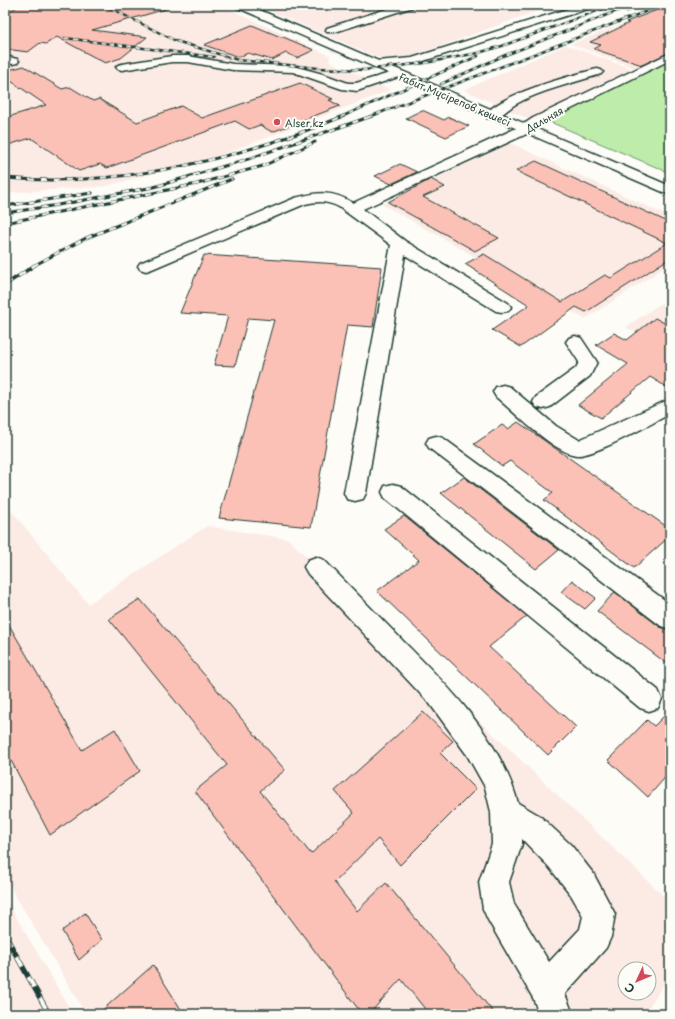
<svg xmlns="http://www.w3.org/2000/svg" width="675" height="1019" font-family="'Playpen Sans',sans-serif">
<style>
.built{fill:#fceae4;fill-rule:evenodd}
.green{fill:#beecaa;stroke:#6e946f}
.building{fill:#fbc0b6;stroke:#1f3d34}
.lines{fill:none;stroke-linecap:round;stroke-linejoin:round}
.minor-casing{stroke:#1f3d34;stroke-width:3}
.major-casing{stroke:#1f3d34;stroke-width:3}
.minor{fill:#fdfcf7;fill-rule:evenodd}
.major{fill:#fdfcf7;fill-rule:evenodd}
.rail-far3-casing{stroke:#1f3d34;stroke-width:2.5}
.rail-far2-casing{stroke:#1f3d34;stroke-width:3}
.rail-far1-casing{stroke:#1f3d34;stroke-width:3.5}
.rail-casing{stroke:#1f3d34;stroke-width:5.5}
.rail-far3{stroke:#fdfcf7;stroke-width:1.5;stroke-dasharray:4.5;stroke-linecap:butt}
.rail-far2{stroke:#fdfcf7;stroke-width:2;stroke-dasharray:6;stroke-linecap:butt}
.rail-far1{stroke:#fdfcf7;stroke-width:2.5;stroke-dasharray:8;stroke-linecap:butt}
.rail{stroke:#fdfcf7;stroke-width:4;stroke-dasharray:12;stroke-linecap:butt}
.poi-dot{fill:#d1495b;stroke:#fdfcf7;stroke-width:1.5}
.labels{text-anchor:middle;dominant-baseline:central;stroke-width:4;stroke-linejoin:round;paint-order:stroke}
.far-street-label{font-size:10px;fill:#1f3d34;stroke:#fdfcf7}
.far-poi-label{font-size:10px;fill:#1f3d34;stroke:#fdfcf7;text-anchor:start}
</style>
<rect width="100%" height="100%" fill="#fdfcf7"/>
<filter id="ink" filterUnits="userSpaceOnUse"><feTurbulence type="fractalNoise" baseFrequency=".025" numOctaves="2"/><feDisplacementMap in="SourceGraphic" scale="8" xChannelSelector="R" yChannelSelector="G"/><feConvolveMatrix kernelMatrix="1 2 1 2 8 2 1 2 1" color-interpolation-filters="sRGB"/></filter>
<g filter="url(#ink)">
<path class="built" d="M5,5H220L330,56L329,61L391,90L218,156L106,186L5,193Z
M256,5H553L411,57L379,58Z
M670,6V61L646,72L571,44Z
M566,45L632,69L529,119L464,90Z
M510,143L670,217V264L585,319L382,204Z
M670,297V351L626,327Z
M5,503L88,604L207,526L288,539L670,902V975L644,1014H86L5,878ZM625,969H649V993H625Z
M5,898L73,1014H5Z"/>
<path class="green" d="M670,61V173L543,119Z"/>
<path class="building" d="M20,5H166V9L92,30L147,37L121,58L105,63L57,37L46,44L40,43L28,52L5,49V14Z
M670,5V52L642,65L594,49L601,45L590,42L629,23L626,22Z
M252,25L281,37H283L314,50L297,58L286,53L272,60L248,53L239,57L204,45Z
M24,66L62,89L70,87L93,101L99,99L137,122L181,106L202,118L300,83L333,99L329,100L340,106L272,132L260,125L249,129L235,121L107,168L100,164L79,171L31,138L5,146V118L46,105L5,77V71Z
M422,110L444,120L449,117L469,126L446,137L406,118Z
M536,161L670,223V258L586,312L576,307L521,347L492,330L529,305L465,264L484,254L562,302L605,275L611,278L667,243L516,171Z
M400,164L417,172L391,184L375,176Z
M431,179L445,187L423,197L499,238L475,251L388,202Z
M204,255L382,267L373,327L347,325L311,527L219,518L274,320L248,318L235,366L214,365L228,316L180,313Z
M655,318L670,326V389L650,377L601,418L578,405L628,364L596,345L614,333L627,340Z
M518,422L670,529V536L634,568L544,500L553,493L510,461L502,466L474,444L502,425L508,429Z
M464,477L559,550L536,569L441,493Z
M404,516L527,616L489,647L576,727L548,755L377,591L419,560L384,529Z
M572,580L596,598L585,609L561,592Z
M615,592L660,627L670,630V666L597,611Z
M140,599L285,770L260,791L311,854L354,813L335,791L423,712L453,741L440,753L476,789L400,865L378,839L334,882L357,911L386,883L495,1014H429L401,979L369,1014H362L195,791L227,765L109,619Z
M5,618L82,750L115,729L140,771L50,835L5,749Z
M670,710V772L648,797L608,760L647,720L654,726Z
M85,913L102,940L79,960L62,931Z
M153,965L184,1014H98Z"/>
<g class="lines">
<g class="minor-casing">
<path id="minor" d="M399,5H414L413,7L335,32H327L326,30L327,28Z
M580,5H595L594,7L417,63L376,67L372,66L370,64L372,62L376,61L412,58Z
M670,53V60L541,124L531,132L363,209L405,241L508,303L511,307L508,311L502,312L496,311L405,255L366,493L363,499L355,501L347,499L344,493L391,245L339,207C327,201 318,201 305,204L152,269L146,271L140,269L138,266L140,263L295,198C318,192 332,190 353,203L521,126L533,118Z
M5,56L17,59L19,61L17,63L13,64L5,62Z
M172,56H188L233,64L293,66L323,74L348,83H356L397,71L401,72L403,74L401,76L357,91L342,89L293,72L233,70L188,62H172L122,70L118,69L116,67L118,65L122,64Z
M597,69L601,70L603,72L601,74C574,83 541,90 516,104C507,109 498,121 487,118L485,115C498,95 572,75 597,69Z
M575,336L581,338L597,362L590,376L550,407L543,409L536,407L533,402L536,397L576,368L579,362L566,342L569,338Z
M503,385L510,387L556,426L579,440L670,399V414C652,423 595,456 578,455C556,455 513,411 496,397L493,392L496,387Z
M436,436L443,438L670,604V629L661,626L429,448L426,443L429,438Z
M393,484L401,486L658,690L662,699L658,708L649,711L640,708L385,498L382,492L385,486Z
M316,557L324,560C351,588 378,615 405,643C451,689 500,738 518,803L540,816L571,845L593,873L615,914L611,937L606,948L565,994L573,1014H539L533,998L488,920L483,909L479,882L492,844L491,812L485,787L467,755L430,704L308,574L304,567L308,560ZM522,839L549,867L571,895L583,916L580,929L549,962L514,904L509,882L522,844Z"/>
</g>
<g class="major-casing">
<path id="major" d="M235,5H248L670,186V195L236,7Z"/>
</g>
<use href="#minor" class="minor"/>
<use href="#major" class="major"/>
<g class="rail-far3-casing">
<path id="rail-far3" d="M104,5L176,41L238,60L318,68L364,70L425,63L478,53L502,46L613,5
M627,11L644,5
M65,38L214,57
M441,84L503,56L632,5
M341,117L478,56
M369,117L663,5"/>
</g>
<g class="rail-far2-casing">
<path id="rail-far2" d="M5,178C120,188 238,159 344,116
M5,206L92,193
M5,213L58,205L154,187L248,159L372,116
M5,223L197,184L263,166L315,142
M33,266L86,238L232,179"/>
</g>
<g class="rail-far1-casing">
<path id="rail-far1" d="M5,285L35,265"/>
</g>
<g class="rail-casing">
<path id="rail" d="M5,935L49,1014"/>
</g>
<use href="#rail-far3" class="rail-far3"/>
<use href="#rail-far2" class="rail-far2"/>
<use href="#rail-far1" class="rail-far1"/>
<use href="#rail" class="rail"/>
</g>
</g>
<circle class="poi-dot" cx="277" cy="122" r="4"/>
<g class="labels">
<g class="far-street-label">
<text transform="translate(455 99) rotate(23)">Ғабит Мүсірепов көшесі</text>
<text transform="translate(544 119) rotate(-29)">Дальняя</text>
</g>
<g class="far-poi-label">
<text x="285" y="122">Alser.kz</text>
</g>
</g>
<rect width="675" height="1019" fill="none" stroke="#fdfcf7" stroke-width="20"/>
<rect x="10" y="10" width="655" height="999" fill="none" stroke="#1f3d34" stroke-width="1.5" filter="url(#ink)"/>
<g transform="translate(637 981) rotate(226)"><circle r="19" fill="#fdfcf7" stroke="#a4b0a9"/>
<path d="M0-3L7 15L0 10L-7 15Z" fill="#d1495b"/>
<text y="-6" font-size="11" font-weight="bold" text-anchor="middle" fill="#1f3d34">С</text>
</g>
</svg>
